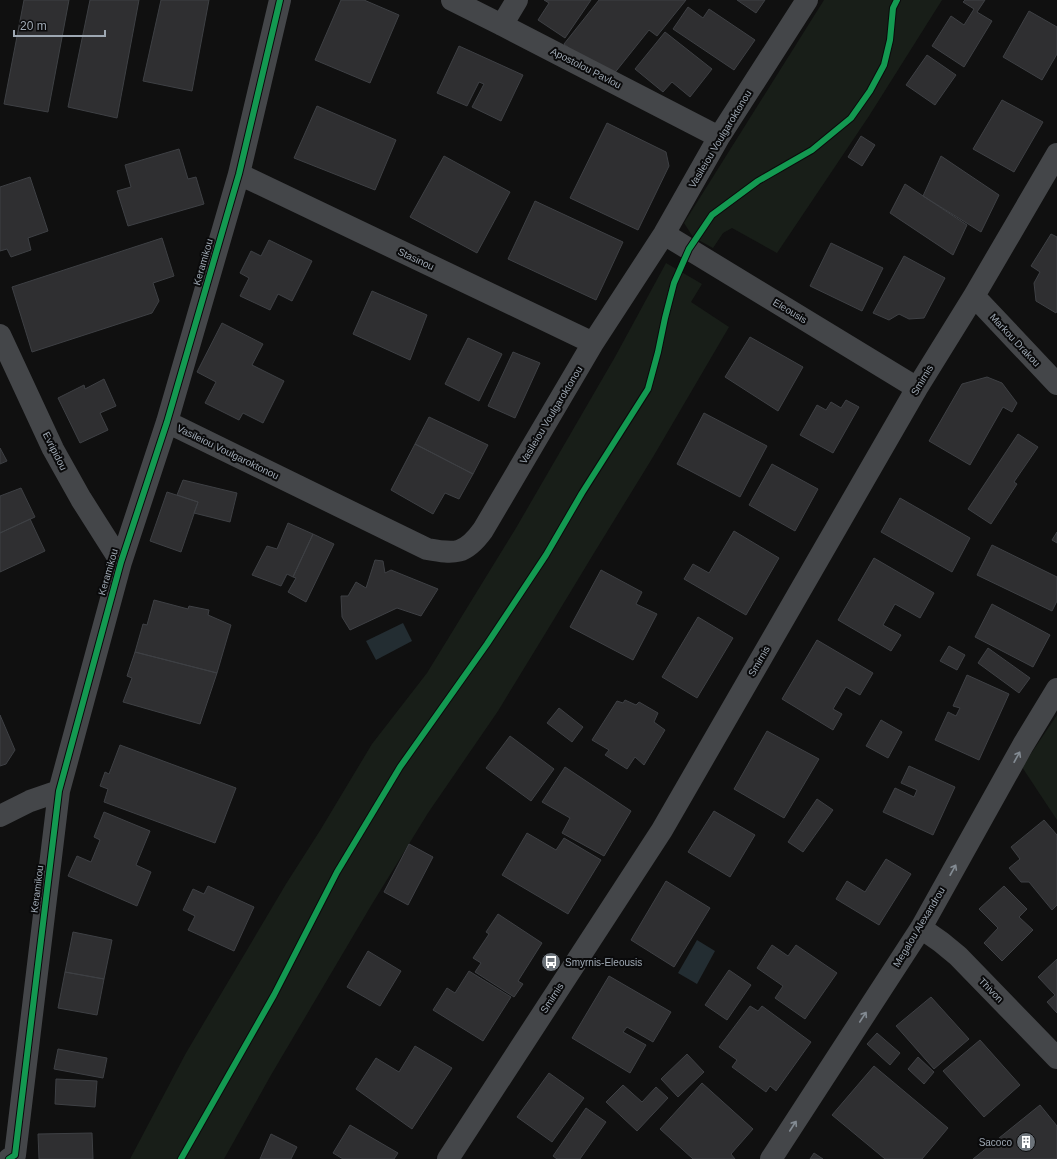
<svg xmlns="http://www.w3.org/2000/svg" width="1057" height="1159" font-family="Arial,sans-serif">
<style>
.green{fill:#181e18}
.water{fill:#232d32}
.building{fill:#2f2f31;stroke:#3e4044}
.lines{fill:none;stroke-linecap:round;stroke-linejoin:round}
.minor{stroke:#444649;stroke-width:22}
.cycleway-casing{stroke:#0a0a0b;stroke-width:8}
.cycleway{stroke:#139951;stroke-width:6}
.oneway{stroke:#838b93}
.labels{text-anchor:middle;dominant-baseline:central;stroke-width:4;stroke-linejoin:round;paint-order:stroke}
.street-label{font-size:10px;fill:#9ea8b3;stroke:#0a0a0b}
.poi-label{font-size:10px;fill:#9ea8b3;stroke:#0a0a0b;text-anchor:start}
</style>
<rect width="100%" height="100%" fill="#101010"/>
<path class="green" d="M824,0H942L869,116L777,253L732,228L723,233L713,248L693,237L684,223Z
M666,263L702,284L691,302L729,327L653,457L594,553L545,634L498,711L428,813L372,904L271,1075L224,1159H130L186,1053L286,884L321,829L372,744L427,673L516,528L615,357Z
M1057,715V820L1022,767Z"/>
<path class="water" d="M403,623L412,641L376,660L366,641Z
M697,940L715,951L697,984L678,973Z"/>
<path class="building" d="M24,0H69L48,112L4,104Z
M90,0H139L117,118L68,107Z
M161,0H209L192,91L143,81Z
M341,0H364L399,15L370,83L315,60Z
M544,0H591L565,38L538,20L549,3Z
M599,0H686L657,36L649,30L609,80L564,44Z
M737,0H765L756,13Z
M965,0H985L977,12L992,21L964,67L932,46L951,16L964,25L974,9L963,2Z
M688,7L703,18L709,9L755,40L734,70L673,29Z
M1029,11L1057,27V54L1042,80L1003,57Z
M665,32L712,69L690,97L672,82L663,92L635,69Z
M459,46L523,75L501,121L472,107L484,84L479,82L467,106L437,93Z
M927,55L956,75L935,105L906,85Z
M1002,100L1043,122L1014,172L973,149Z
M317,106L396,140L375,190L294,158Z
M607,123L666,152L669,166L638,230L570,198Z
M861,136L875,145L862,166L848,157Z
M179,149L188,179L196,177L204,204L128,226L117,191L131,187L125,165Z
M444,156L510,192L477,253L410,217Z
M941,156L999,195L981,232L923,196Z
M30,177L48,231L28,238L31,250L11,257L7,249L0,251V187Z
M905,184L967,225L953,255L890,213Z
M535,201L623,242L596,300L508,259Z
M1051,234L1057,237V311L1056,313L1036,301L1034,283L1040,272L1031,266Z
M162,238L174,276L153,283L159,301L152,313L32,352L12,287Z
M269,240L312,261L292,301L278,294L270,310L240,296L249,278L240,273L251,251L261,256Z
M831,243L883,268L862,311L810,286Z
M904,256L945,278L924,318L909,319L899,314L889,320L873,313Z
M372,291L427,315L410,360L353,334Z
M222,323L263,344L252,365L284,381L263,423L243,413L239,420L205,403L216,382L197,372Z
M750,337L803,367L778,411L725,377Z
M468,338L502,354L479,401L445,384Z
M513,352L540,363L515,418L488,406Z
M987,377L1002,383L1017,403L1012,412L1003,407L970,465L929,441L962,384Z
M104,379L116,406L100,413L108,430L80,443L58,398L84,385L85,389Z
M846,400L859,407L833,453L800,435L817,405L826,410L831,402L841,408Z
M704,413L767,446L740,497L677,464Z
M429,417L488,445L473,474L415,444Z
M1018,434L1038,447L1014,482L1017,484L991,524L968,509Z
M415,444L473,474L459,499L445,493L433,514L391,490Z
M0,448L7,461L0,464Z
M772,464L818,489L795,531L749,505Z
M183,480L237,493L230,522L194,513L198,502L177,495Z
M21,488L35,517L0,533V496Z
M167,492L198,502L181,552L150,541Z
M900,498L970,538L952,572L881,532Z
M30,519L45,551L0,572V533Z
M288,523L313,534L293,577L287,574L281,586L252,575L267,546L277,549Z
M734,531L779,558L746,615L684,579L693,564L709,573Z
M1057,532V543L1052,540Z
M313,534L334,544L306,602L288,592L296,578L293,577Z
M992,545L1057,577V601L1052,611L977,575Z
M874,558L934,593L920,618L895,604L883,625L901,635L891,651L838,620Z
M375,560L383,561L385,573L391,570L438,589L421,616L397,608L350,630L342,617L341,596H348L356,582L366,588Z
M601,570L642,592L636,604L657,614L633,660L570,627Z
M154,600L188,609L189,606L209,610L208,615L231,625L217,673L135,652L143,624L147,625Z
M992,604L1050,635L1033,667L975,637Z
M698,617L733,638L697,698L662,677Z
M817,640L873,673L860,695L846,687L833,709L842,714L833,730L782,699Z
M949,646L965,655L957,670L940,661Z
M988,648L1030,678L1019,693L978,663Z
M135,652L217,673L200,724L123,702L132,678L127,676Z
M967,675L1009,694L979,760L935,740L948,712L956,716L960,708L953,706Z
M625,700L636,705L639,702L658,713L654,722L665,730L644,765L635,757L627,769L605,755L609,750L592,740L617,701L623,703Z
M559,708L583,727L572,742L547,723Z
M0,715L15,750L6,764L0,766Z
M881,720L902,732L888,758L866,746Z
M767,731L819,759L784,818L734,789Z
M510,736L554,769L531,801L486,768Z
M120,745L236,788L215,843L104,802L108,789L100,786L105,772L109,774Z
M909,766L955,787L933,835L883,812L895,788L914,797L917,790L901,783Z
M565,767L631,811L604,856L562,833L570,818L542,802Z
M817,799L833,810L803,852L788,842Z
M714,811L755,835L730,877L688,852Z
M104,812L150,831L136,865L151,872L137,906L68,876L77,856L91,862L100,840L94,837Z
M1044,820L1057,835V905L1052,910L1029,882H1021L1009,868L1020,859L1011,847Z
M527,833L556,850L564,838L601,860L568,914L502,875Z
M409,844L433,857L408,905L384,892Z
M886,859L911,874L879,925L836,899L847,881L865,892Z
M666,881L710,908L674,967L631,940Z
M208,886L254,907L234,951L188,930L195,916L183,910L193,889L204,894Z
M1004,886L1027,909L1019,917L1033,930L1002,961L984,943L998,928L979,909Z
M498,914L542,943L518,981L523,984L514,997L475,972L481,963L473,958L489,934L486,932Z
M73,932L112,940L104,979L65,972Z
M772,945L788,956L796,945L837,973L805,1019L775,998L783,986L757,968Z
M368,951L401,971L380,1006L347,987Z
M1057,959V1013L1047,1002L1055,995L1038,977Z
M729,970L751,985L727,1020L705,1005Z
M469,971L511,997L483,1041L433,1010L447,988L455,993Z
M65,972L104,979L97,1015L58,1008Z
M609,976L671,1012L653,1042L627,1027L623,1032L646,1045L630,1073L572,1038Z
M931,997L969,1039L934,1069L896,1026Z
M750,1006L758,1011L762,1006L811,1042L776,1091L770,1086L766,1092L732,1067L737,1060L719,1047Z
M877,1033L900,1053L890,1065L867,1044Z
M980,1040L1020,1085L984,1117L943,1071Z
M415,1046L452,1068L412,1129L356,1089L376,1058L399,1072Z
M58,1049L107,1058L103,1078L54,1069Z
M687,1054L704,1072L678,1097L661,1079Z
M918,1057L934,1072L924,1084L908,1069Z
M874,1066L948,1128L922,1159H885L832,1115Z
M549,1073L584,1098L552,1142L517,1117Z
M56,1079L97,1081L95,1107L55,1104Z
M702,1083L753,1129L731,1154L735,1159H693L660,1129Z
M623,1085L642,1102L656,1087L668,1098L637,1131L606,1102Z
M1040,1105L1057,1126V1158L1056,1159H973Z
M586,1108L606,1122L580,1159H557L553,1156Z
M350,1125L398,1153L394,1159H343L333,1153Z
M92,1133L93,1159H39L38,1134Z
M271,1134L297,1147L291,1159H260Z
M814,1153L823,1159H810Z"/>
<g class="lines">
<path class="minor" d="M452,0L502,25L719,137
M502,25L517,0
M239,174L593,343
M664,234L917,388
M974,296L1057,384
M0,335L53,449L81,499L121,562
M167,422L427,549C455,554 465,555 483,530L593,343L664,234L719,137L807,0
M0,816L30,801L59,791
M921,928L941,942L958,956L1057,1058
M9,1159L15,1155L59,791L121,562L167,422L239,174L280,0
M448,1159L662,830L917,388L974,296L1057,154
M771,1159L921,928L1023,745L1057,689"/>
<g class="cycleway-casing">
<path id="cycleway" d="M9,1159L15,1155L59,791L121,562L167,422L239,174L280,0
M181,1159L274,995L337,872L400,767L487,644L546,555L582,493L648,389L658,352L665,318L674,283L689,249L712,215L758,181L812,150L851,118L870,91L884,65L890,40L893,8L897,0"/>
</g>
<use href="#cycleway" class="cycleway"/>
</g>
<defs><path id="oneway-shaft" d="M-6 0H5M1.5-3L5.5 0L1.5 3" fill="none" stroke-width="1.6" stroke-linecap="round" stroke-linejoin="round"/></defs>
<g class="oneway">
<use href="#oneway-shaft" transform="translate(1017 757) rotate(-61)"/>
<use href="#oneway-shaft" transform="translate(953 870) rotate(-61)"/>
<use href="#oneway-shaft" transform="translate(863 1017) rotate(-57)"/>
<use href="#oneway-shaft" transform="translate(793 1126) rotate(-57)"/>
</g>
<defs>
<g id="bus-disc" transform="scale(1)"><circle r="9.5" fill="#6c737a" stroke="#0a0a0b"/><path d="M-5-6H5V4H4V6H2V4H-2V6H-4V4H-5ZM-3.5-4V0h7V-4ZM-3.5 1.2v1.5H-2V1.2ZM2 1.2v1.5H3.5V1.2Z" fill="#fff"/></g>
<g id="building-disc" transform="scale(1)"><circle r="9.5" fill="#6c737a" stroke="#0a0a0b"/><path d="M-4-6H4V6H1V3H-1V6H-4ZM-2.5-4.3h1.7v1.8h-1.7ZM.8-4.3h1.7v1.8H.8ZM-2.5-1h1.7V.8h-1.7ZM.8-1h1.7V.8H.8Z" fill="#fff"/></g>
</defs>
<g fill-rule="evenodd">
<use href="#bus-disc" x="551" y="962"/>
<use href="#building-disc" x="1026" y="1142"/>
</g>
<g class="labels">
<g class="street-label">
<text transform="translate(586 68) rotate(27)">Apostolou Pavlou</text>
<text transform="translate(720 139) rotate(-59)">Vasileiou Voulgaroktonou</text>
<text transform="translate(416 259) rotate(25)">Stasinou</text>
<text transform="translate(203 262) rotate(-74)">Keramikou</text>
<text transform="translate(790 311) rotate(31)">Eleousis</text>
<text transform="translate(1015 340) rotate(47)">Markou Drakou</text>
<text transform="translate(922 380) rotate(-59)">Smirnis</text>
<text transform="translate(551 415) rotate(-59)">Vasileiou Voulgaroktonou</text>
<text transform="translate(55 451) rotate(63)">Evripidou</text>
<text transform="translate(228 452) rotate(26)">Vasileiou Voulgaroktonou</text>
<text transform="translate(108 572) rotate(-74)">Keramikou</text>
<text transform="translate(759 661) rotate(-60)">Smirnis</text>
<text transform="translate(37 889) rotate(-83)">Keramikou</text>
<text transform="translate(919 927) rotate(-59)">Megalou Alexandrou</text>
<text transform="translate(991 990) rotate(46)">Thivon</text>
<text transform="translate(552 998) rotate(-57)">Smirnis</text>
</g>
<g class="poi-label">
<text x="565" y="962">Smyrnis-Eleousis</text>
<text x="1012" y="1142" text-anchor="end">Sacoco</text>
</g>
</g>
<path d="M14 30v6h91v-6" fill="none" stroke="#9ea8b3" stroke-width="2"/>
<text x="20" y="30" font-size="12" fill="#9ea8b3" stroke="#0a0a0b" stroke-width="3" paint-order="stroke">20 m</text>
</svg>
